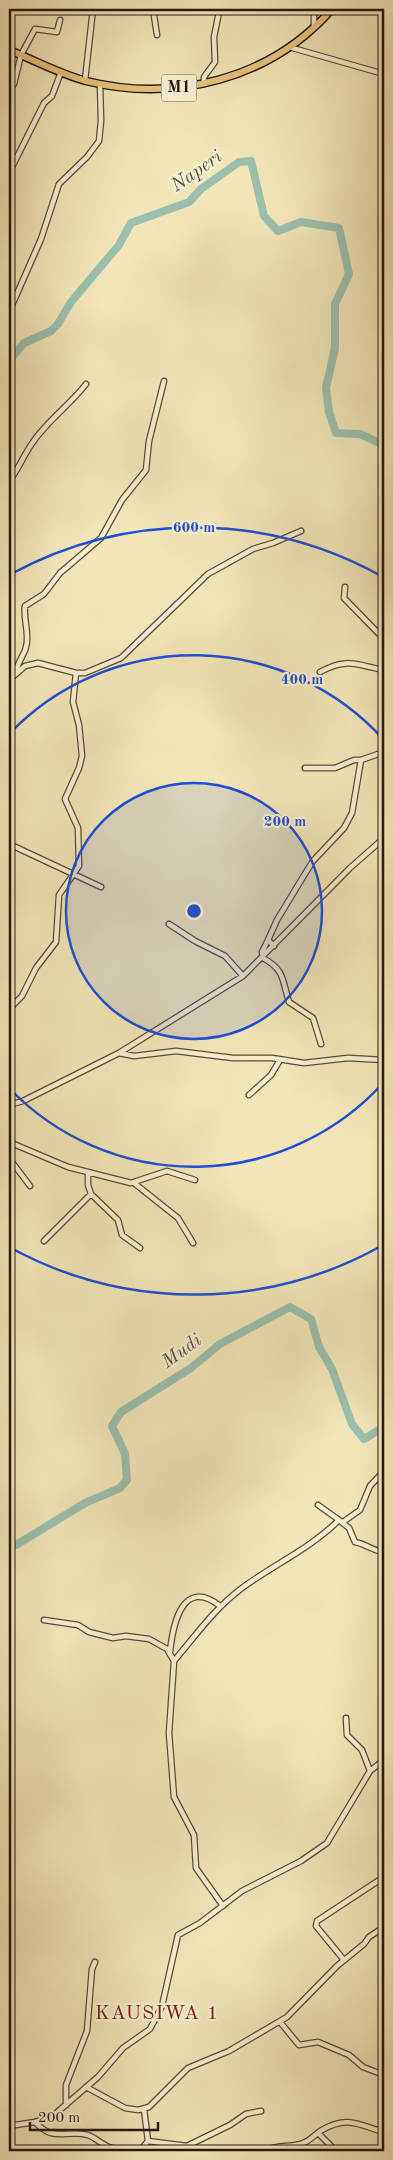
<svg xmlns="http://www.w3.org/2000/svg" width="393" height="2160" font-family="'Old Standard TT',serif">
<style>
.lines{fill:none;stroke-linecap:round;stroke-linejoin:round}
.river{stroke:#9bc0af;stroke-width:8}
.minor-casing{stroke:#574c39;stroke-width:7}
.highway-casing{stroke:#23180f;stroke-width:9}
.minor{stroke:#f7efd1;stroke-width:4.5}
.highway{stroke:#e9c37c;stroke-width:6}
.ring{fill:none;stroke:#1d4ed8;stroke-width:2.5}
.labels{text-anchor:middle;dominant-baseline:central;stroke-width:4.5;stroke-linejoin:round;paint-order:stroke}
.shield{fill:#f7efd1;stroke:#635849;stroke-width:1}
.shield-label{font-size:16px;font-weight:bold;fill:#23180f}
.water-label{font-size:19px;font-style:italic;fill:#4d5347;stroke:#f7efd1}
.quarter-label{font-size:20px;letter-spacing:1px;fill:#7a1f14;stroke:#f7efd1}
.centre{fill:#1d4ed8;stroke:#f7efd1;stroke-width:2.5}
.ring-label{font-size:15px;text-anchor:middle;font-weight:bold;fill:#1d4ed8;stroke:#f7efd1;stroke-width:4.5;stroke-linejoin:round;paint-order:stroke}
</style>
<rect width="100%" height="100%" fill="#f2e6b8"/>
<filter id="stains"><feTurbulence type="fractalNoise" baseFrequency=".004" numOctaves="4"/><feColorMatrix values="0 0 0 0 .2 0 0 0 0 .09 0 0 0 0 .02 0 0 0 .5 -.17"/></filter>
<radialGradient id="worn" r=".72"><stop offset=".6" stop-color="#630" stop-opacity="0"/><stop offset="1" stop-color="#630" stop-opacity=".3"/></radialGradient>
<g class="lines">
<path class="river" d="M9,361L24,343L51,331L58,324L71,302L119,245L131,223L189,202L201,189L239,162L251,161L264,216L278,231L301,222L339,228L349,274L335,304V348L326,388L329,412L336,433L360,434L384,445
M9,1543L16,1545L85,1503L120,1488L127,1480L125,1454L112,1426L121,1412L191,1368L220,1344L290,1307L311,1319L319,1347L332,1369L352,1424L364,1439L384,1427"/>
<g class="minor-casing">
<path id="minor" d="M153,9L157,35
M314,27V9
M289,47L384,74
M85,80L93,9
M204,84V77L215,62L214,37L219,12
M9,89L14,84L21,55L35,29L57,32L60,20
M9,173L44,103L52,96L61,72
M9,312L41,239L59,184L87,157L99,141L101,121L100,84
M9,481C19,469 24,454 33,442C48,420 70,405 86,384
M345,587L344,598L384,639
M320,672C347,657 356,665 384,670
M16,673C17,662 24,656 26,647C30,634 23,620 25,606L44,594L60,573L101,538L122,500L146,470L149,441L164,381
M9,680L25,666L38,663L76,673H85L121,658L208,574L253,549L273,543L301,531
M305,768H335L354,760H361
M9,844L101,887
M169,924L195,941L225,956L243,976
M268,940L262,952L263,958C285,970 282,980 289,1002L313,1018L321,1044
M274,946L268,940L277,920L303,877L313,861L344,828L352,813L361,760L384,752
M9,1009L22,996L36,968L56,942L59,895L79,866L78,828L65,799L79,768L82,756L79,725L73,702L76,673
M119,1053L134,1056L176,1051L233,1058H272L304,1063L348,1058L384,1060
M249,1095L271,1075L280,1060
M9,1105L23,1101L119,1053L243,976L350,868L384,838
M9,1142L68,1167L131,1183L167,1171L195,1180
M9,1158L30,1186
M88,1172V1185L91,1194L118,1220L122,1235L140,1248
M134,1183L178,1218L193,1243
M44,1241L91,1194
M318,1505L339,1520
M343,1522L360,1510L370,1486L384,1471
M44,1620L78,1625L89,1632L113,1638L126,1636L149,1639L167,1649L174,1661L169,1733L174,1797L194,1835L196,1868L223,1906
M170,1652C173,1623 183,1577 220,1606
M174,1661C196,1635 214,1609 242,1588C273,1565 311,1548 339,1520L349,1528L355,1542C366,1544 373,1551 384,1552
M346,1718L347,1735L362,1750L370,1771
M344,1960L316,1926L317,1921L384,1877
M280,2022L299,2045L318,2042L349,2055L363,2067L384,2075
M86,2087L125,2108L138,2110L149,2107L188,2068L229,2051L287,2017L337,1966L364,1944L369,1937L384,1927
M66,2105V2085L87,2031L92,1969L95,1962
M144,2109L148,2141
M35,2122C54,2143 66,2129 88,2135C96,2138 101,2144 109,2147C118,2150 130,2150 140,2151
M9,2126L35,2122L54,2115L98,2077L123,2048L150,2029L162,2006L178,1935L200,1923L242,1891L301,1861L327,1843L370,1771L384,1760
M318,2133L336,2151
M177,2148L193,2151
M140,2151L148,2141L187,2146L230,2125L246,2114L261,2111
M265,2151C276,2144 290,2148 303,2143C310,2141 315,2134 322,2130C348,2115 359,2125 384,2132"/>
</g>
<g class="highway-casing">
<path id="highway" d="M9,50C34,60 60,74 86,81C175,103 271,79 332,9"/>
</g>
<use href="#minor" class="minor"/>
<use href="#highway" class="highway"/>
</g>
<circle cx="194" cy="911" r="128" fill="#1d4ed8" fill-opacity=".12"/>
<g class="ring">
<circle cx="194" cy="911" r="128"/>
<path d="M384 1082A256 256 0 0 1 10 1089M10 733A256 256 0 0 1 384 740"/>
<path d="M383 1245A384 384 0 0 1 11 1248M11 574A384 384 0 0 1 383 577"/>
</g>
<g class="labels">
<rect class="shield" x="161.5" y="74.5" width="35" height="27" rx="4"/>
<g class="shield-label">
<text x="179" y="88">M1</text>
</g>
<g class="water-label">
<text transform="translate(197 172) rotate(-35)">Naperi</text>
<text transform="translate(182 1352) rotate(-36)">Mudi</text>
</g>
<g class="quarter-label">
<text x="157" y="2014">KAUSIWA 1</text>
</g>
</g>
<circle cx="194" cy="911" r="8" class="centre"/>
<g class="ring-label">
<text x="194" y="532">600 m</text>
<text x="302" y="684">400 m</text>
<text x="285" y="826">200 m</text>
</g>
<rect width="393" height="2160" fill="none" stroke="#f2e6b8" stroke-width="30"/>
<rect x="10" y="10" width="373" height="2140" fill="none" stroke="#23180f" stroke-width="2.5"/>
<rect x="15" y="15" width="363" height="2130" fill="none" stroke="#23180f"/>
<path d="M30 2122v8h128v-8" fill="none" stroke="#23180f" stroke-width="2.5"/>
<text x="38" y="2122" font-size="15" fill="#23180f" stroke="#f7efd1" stroke-width="4" paint-order="stroke">200 m</text>
<rect width="100%" height="100%" filter="url(#stains)"/>
<rect width="100%" height="100%" fill="url(#worn)"/>
</svg>
